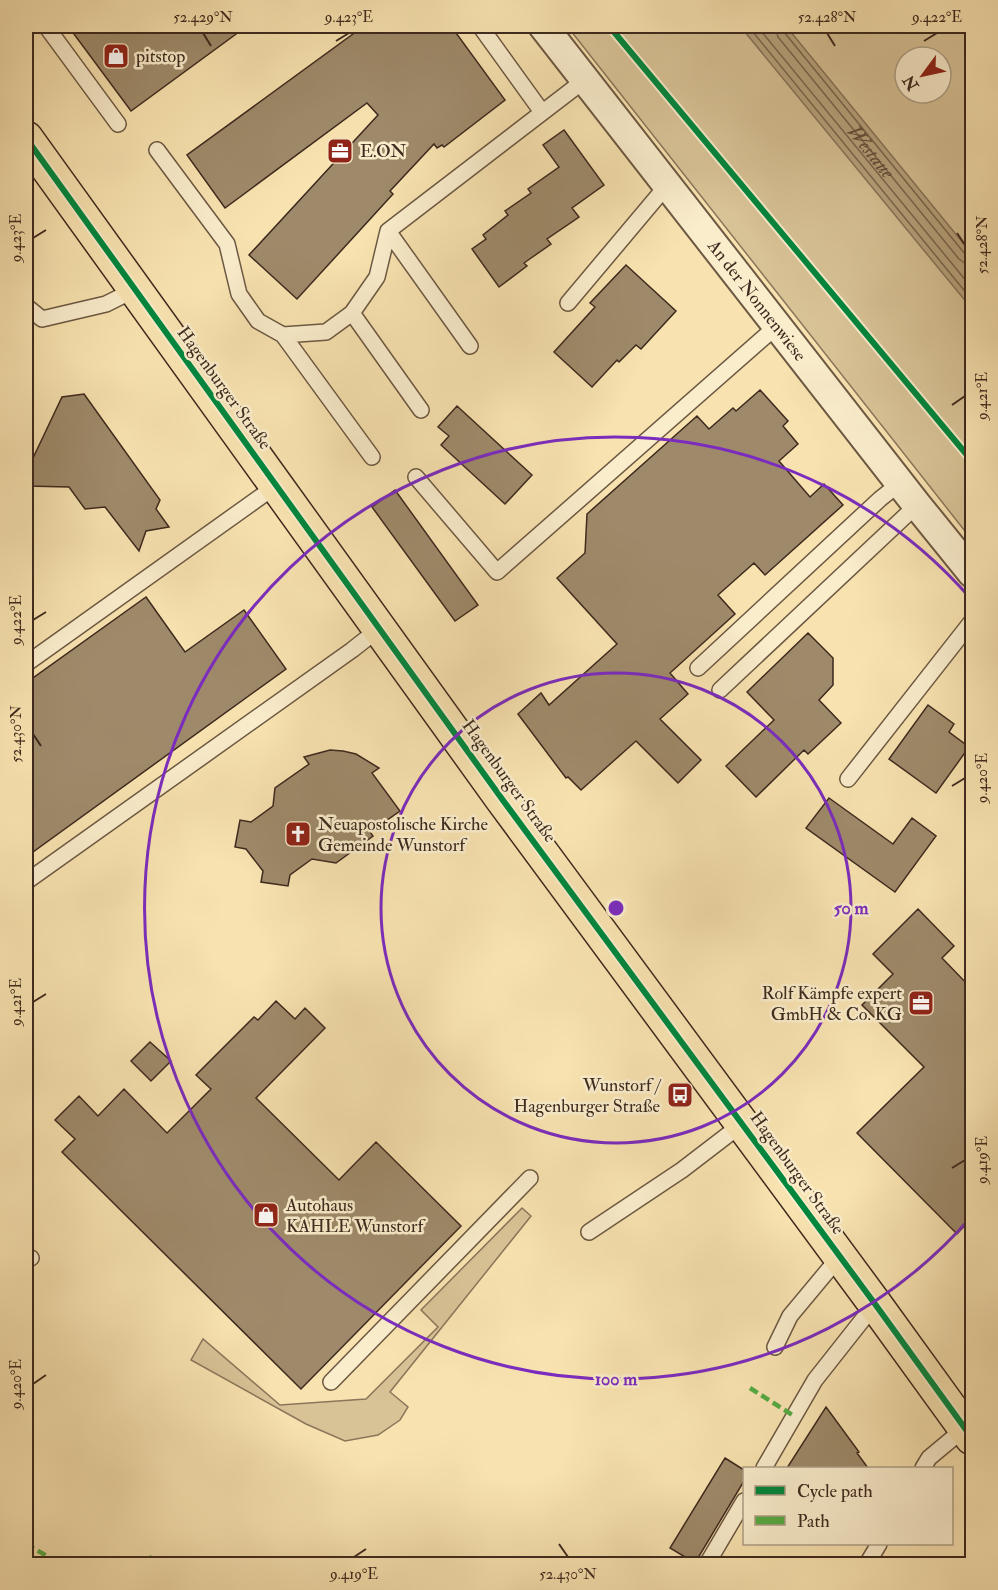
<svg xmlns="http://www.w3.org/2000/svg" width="998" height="1590" font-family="'IM FELL Double Pica',serif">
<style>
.green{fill:#d8c397;stroke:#8a765a;stroke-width:1.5;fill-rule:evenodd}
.water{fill:#b8a47e;stroke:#877358;stroke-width:1.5}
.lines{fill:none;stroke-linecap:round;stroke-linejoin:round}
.shore{stroke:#7a664e;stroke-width:1.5}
.building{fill:#9e8a6a;stroke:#3d291e;stroke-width:1.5}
.service-casing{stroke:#6c5842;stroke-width:18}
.minor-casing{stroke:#6c5842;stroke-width:32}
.primary-casing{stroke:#3d291e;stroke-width:36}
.service{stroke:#faedcc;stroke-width:15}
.minor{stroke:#faedcc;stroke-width:28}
.primary{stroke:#f8e3b0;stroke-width:33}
.quiet{stroke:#55ab43;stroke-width:4.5;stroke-dasharray:9 4.5;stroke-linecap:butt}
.cycleway-casing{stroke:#faedcc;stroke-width:10}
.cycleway{stroke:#00873e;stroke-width:6}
.ticks{fill:none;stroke:#3d291e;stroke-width:2}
.ring{fill:none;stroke:#7b2cbf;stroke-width:3}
.labels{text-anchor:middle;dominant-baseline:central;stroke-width:5;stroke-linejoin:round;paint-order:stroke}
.poi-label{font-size:18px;fill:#3d291e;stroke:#faedcc;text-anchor:start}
.street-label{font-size:18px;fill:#3d291e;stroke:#faedcc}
.water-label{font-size:20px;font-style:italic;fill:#624e3b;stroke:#faedcc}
.centre{fill:#7b2cbf;stroke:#faedcc;stroke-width:3}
.ring-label{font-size:18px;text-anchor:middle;font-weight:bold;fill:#7b2cbf;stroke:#faedcc;stroke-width:5;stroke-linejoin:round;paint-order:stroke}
.neatline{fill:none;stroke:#3d291e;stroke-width:2}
.ticks-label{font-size:15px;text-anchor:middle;fill:#3d291e}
</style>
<rect width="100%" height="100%" fill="#f8e3b0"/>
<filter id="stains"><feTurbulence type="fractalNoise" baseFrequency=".00333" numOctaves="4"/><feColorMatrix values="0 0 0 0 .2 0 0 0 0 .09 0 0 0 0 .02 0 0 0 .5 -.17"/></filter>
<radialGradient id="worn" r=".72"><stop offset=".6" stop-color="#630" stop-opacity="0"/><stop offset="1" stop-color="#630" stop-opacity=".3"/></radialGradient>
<path class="green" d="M567,26H972V540ZM905,57H941V93H905Z
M522,1208L531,1216L390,1392L408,1407L400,1420L378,1435L345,1441L306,1424L191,1360L203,1339L280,1405L366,1399L438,1327L421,1310Z"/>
<path class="water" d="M740,26H786L972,254V309Z"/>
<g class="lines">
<g class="shore">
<path d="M748,26L972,300"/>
<path d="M757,26L972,288"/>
<path id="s1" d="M775,26L778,37L959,259L966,264H972"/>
<path d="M782,26L784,32L965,254L972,257"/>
</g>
</g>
<path class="building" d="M68,26H247L131,111Z
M364,26H451L505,100L444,147L442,145L437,148L434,144L390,191L393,194L297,299L249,255L378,115L367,103L225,208L187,155Z
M564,130L604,185L572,208L579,217L547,239L551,244L524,263L527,266L499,287L472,249L486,239L483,235L508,215L505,211L531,193L528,189L559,167L543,145Z
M626,265L676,311L641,349L636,345L619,362L617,360L592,387L554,352L595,307L590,303Z
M760,390L788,421L783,426L798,444L779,461L810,497L824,484L843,505L765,575L754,563L718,595L735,614L670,673L688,694L660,719L701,760L678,783L636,741L581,790L568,777L566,778L518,714L541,693L549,705L617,644L557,578L585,553L587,514L697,416L709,429L733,408L736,411Z
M84,394L160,500L156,509L169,527L146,531L139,551L105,507L85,509L69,487L26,486V459L33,458L62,397Z
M457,406L532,475L505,504L441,445L449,436L438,427Z
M395,490L478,605L455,621L372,507Z
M146,597L185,652L244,610L286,669L26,857V683Z
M808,633L833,658V685L819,700L841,723L808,754L804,750L756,797L726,766L774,720L747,692Z
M928,705L954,724L949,732L969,747L936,793L889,759Z
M330,750L343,751L356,754L379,768L372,773L400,811L370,832L373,836L336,863L312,859L290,875L288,886L261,882L263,871L246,849L235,847L240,820L251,822L273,806L275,788L309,764L304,757Z
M829,798L893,844L912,818L936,836L895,892L806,828Z
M918,909L954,946L942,958L972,989V1218L957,1234L857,1133L924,1067L862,1005L893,974L873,954Z
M276,1001L295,1019L305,1008L325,1028L256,1098L339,1180L376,1142L461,1226L301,1389L62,1152L75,1139L55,1120L79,1096L98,1116L124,1089L167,1133L211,1089L196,1075L254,1017L258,1020Z
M150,1042L171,1061L151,1081L131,1061Z
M826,1407L859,1452L857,1453L868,1468H787Z
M725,1458L744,1470V1481L695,1563L670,1548Z"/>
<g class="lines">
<g class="service-casing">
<path id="service" d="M46,26L118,124
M480,26L542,112
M157,150L227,244L239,294L258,321L283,335
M388,231L377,277L352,313L421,410
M568,303L668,184
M26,306L42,319L106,304L134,290
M352,313L326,332L283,335L372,457
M470,346L388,231L586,79
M416,477L497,572L778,325
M26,664L277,485
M698,668L880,499L900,483
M720,690L917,505
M848,779L972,621
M26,882L352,650L380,628
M589,1232L682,1170L742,1124
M26,1260L31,1258
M775,1347L790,1316L840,1256
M331,1382L530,1178
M764,1468L815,1380L875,1304
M923,1468L929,1458L965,1428
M707,1564L744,1501
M867,1564L879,1544"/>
</g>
<g class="minor-casing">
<g id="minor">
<path id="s2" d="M543,26L917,505L972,573"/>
</g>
</g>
<g class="primary-casing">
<path id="primary" d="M26,138L502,799L875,1304L972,1438"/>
</g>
<use href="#service" class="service"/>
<use href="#minor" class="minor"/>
<use href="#primary" class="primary"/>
<path class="quiet" d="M750,1388L794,1416
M26,1544L61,1564
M148,1564L153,1554"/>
<g class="cycleway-casing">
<path id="cycleway" d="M609,26L972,461
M26,138L502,799L875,1304L972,1438"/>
</g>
<use href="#cycleway" class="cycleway"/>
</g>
<path class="ticks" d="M203,33L211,46M827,33L835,46M336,41L349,33M924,41L937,33M957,233L965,245M33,238L46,230M952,405L965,396M33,620L46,612M33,734L41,746M952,786L965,778M33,1002L46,994M952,1168L965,1160M33,1384L46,1375M559,1544L568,1557M354,1557L366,1549"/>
<g class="ring">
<circle cx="616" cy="908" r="235"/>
<path d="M971 1217A471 471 0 1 1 971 599"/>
</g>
<defs>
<g id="shop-square" transform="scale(1.35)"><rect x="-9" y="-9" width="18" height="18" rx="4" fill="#8f2418" stroke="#faedcc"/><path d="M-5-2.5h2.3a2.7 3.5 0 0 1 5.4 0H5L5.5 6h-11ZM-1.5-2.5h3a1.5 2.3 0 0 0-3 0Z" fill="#fff"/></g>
<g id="office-square" transform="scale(1.35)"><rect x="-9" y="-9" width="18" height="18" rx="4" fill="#8f2418" stroke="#faedcc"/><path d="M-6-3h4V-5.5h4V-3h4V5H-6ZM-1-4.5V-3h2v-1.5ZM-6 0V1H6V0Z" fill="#fff"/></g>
<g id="church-square" transform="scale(1.35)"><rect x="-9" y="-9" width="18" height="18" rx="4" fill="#8f2418" stroke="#faedcc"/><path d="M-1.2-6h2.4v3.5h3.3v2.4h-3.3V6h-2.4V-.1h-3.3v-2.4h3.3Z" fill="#fff"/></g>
<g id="bus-square" transform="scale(1.35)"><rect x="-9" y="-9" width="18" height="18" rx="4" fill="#8f2418" stroke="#faedcc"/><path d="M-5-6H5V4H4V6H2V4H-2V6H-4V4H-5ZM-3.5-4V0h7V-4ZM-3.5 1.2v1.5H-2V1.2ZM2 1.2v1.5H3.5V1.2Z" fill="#fff"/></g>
</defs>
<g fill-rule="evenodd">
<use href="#shop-square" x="116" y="56"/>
<use href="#office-square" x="340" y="151"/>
<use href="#church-square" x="298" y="834"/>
<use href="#office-square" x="921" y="1003"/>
<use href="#bus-square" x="680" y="1095"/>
<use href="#shop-square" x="266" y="1215"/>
</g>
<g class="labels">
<g class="poi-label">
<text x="136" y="56">pitstop</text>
<text x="360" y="151">E.ON</text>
<text x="318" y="824">Neuapostolische Kirche<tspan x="318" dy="21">Gemeinde Wunstorf</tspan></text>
<text x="902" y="993" text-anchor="end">Rolf Kämpfe expert<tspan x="902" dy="21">GmbH &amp; Co. KG</tspan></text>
<text x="660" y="1085" text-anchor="end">Wunstorf /<tspan x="660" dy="21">Hagenburger Straße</tspan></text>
<text x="286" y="1205">Autohaus<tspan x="286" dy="21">KAHLE Wunstorf</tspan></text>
</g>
<g class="street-label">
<text stroke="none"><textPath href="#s2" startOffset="348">An der Nonnenwiese</textPath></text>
<text transform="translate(224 388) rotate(54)">Hagenburger Straße</text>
<text transform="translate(509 781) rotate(54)">Hagenburger Straße</text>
<text transform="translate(797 1173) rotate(54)">Hagenburger Straße</text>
</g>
<g class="water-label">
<text stroke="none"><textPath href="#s1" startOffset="159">Westaue</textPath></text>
</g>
</g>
<circle cx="616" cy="908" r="9" class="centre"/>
<g class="ring-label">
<text x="851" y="914">50 m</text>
<text x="616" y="1385">100 m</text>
</g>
<rect width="998" height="1590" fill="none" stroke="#f8e3b0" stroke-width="66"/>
<rect x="743" y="1467" width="210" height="78" fill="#faedcc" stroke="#ae9f86" stroke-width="1.5"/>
<rect x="755" y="1486" width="30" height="9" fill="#00873e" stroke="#ae9f86" stroke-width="1.5"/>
<text x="797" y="1497" font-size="18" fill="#3d291e">Cycle path</text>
<rect x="755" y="1516" width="30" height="9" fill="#55ab43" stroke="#ae9f86" stroke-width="1.5"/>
<text x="797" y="1527" font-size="18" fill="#3d291e">Path</text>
<g transform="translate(923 75) rotate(237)"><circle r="28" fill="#faedcc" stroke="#ae9f86" stroke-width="1.5"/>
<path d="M0-4.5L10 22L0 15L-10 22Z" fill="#8f2418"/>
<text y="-9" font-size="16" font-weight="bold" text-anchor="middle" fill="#3d291e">N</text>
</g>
<rect x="33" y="33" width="932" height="1524" class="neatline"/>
<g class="ticks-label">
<text x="203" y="22">52.429°N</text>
<text x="349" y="22">9.423°E</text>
<text x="827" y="22">52.428°N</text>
<text x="937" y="22">9.422°E</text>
<text transform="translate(16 238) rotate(-90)" y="5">9.423°E</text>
<text transform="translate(982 245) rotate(-90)" y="5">52.428°N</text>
<text transform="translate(982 396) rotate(-90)" y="5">9.421°E</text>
<text transform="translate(16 620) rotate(-90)" y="5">9.422°E</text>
<text transform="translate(16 734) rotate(-90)" y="5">52.430°N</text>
<text transform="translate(982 778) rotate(-90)" y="5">9.420°E</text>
<text transform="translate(16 1002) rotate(-90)" y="5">9.421°E</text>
<text transform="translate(982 1160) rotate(-90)" y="5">9.419°E</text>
<text transform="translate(16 1384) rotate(-90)" y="5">9.420°E</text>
<text x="354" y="1579">9.419°E</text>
<text x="568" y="1579">52.430°N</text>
</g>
<rect width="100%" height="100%" filter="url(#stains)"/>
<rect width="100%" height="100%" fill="url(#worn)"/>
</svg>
